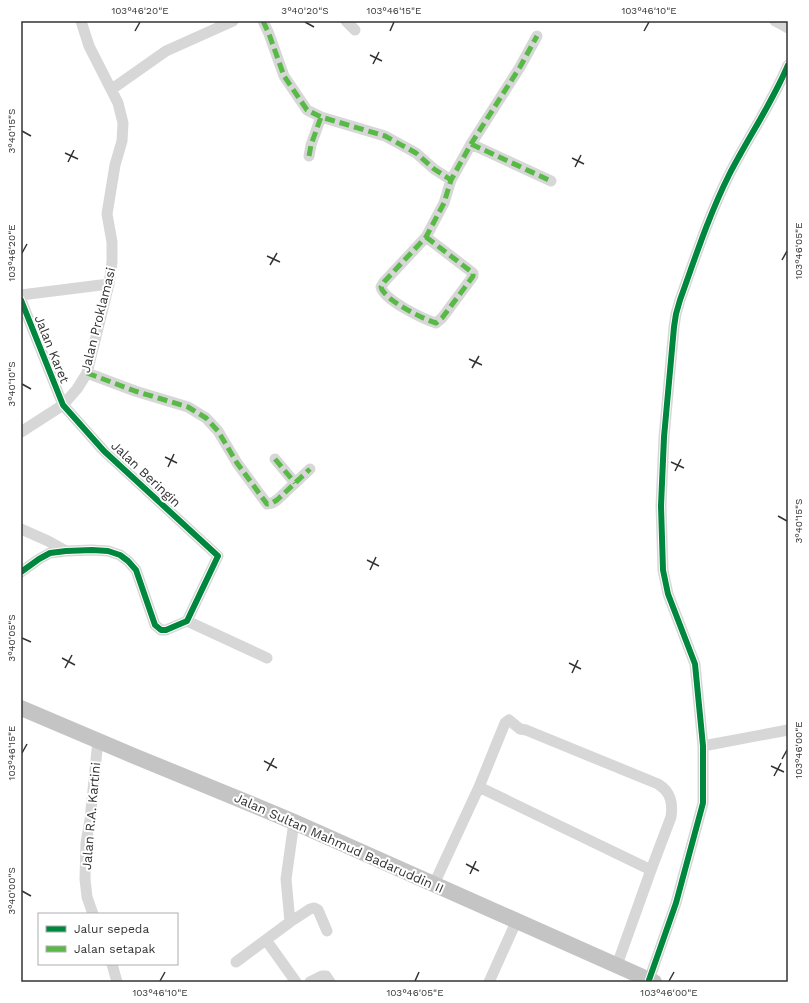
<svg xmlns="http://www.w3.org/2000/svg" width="809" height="1003" font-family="'Work Sans',sans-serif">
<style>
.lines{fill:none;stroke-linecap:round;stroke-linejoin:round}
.minor{stroke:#d7d7d7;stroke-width:11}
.highway{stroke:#c4c4c4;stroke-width:16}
.quiet{stroke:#58b947;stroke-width:5;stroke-dasharray:10 5;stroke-linecap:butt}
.cycleway-casing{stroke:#fff;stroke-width:8}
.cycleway{stroke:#00873e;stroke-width:6}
.ticks{fill:none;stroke:#333;stroke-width:1.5}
.labels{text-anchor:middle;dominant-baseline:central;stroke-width:4;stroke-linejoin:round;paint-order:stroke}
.street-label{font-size:13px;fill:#333;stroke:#fff}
.neatline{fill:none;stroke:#333;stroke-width:1.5}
.ticks-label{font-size:10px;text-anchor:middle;fill:#333}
</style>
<rect width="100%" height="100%" fill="#fff"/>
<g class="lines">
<path class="minor" d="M263,21L269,34L284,76L307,110L321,117L385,136L416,153L434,169L451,180
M346,21L355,30
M775,21L788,28
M112,89L166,51L233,21
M471,144L551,181
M309,156L311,145L321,117
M426,237L473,273V276L471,279L442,318L436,323C423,319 384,300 381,287L384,282L426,237L444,203L451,180L471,144L520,67L537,36
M21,295L109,284
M21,300L63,405L104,451L218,556L187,621L166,630H161L155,625L136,570L128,561L120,555L108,551L92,550L66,551L50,553L39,559L21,572
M87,373L135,391L188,407L206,418L218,431L237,463L267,504L272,503L277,500L310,469
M21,432L63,405L77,389L87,373L109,284L112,262V242L107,214L115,165L122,141L123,123L118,103L89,46L81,21
M275,459L295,483
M21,529L48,541L66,551
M187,621L267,658
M703,746L788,730
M479,787L651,870
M434,884L479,787L505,723L509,720L520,729L526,730L658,784C671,792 673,803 671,817L651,870L617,965
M93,914L87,897L85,879L86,843L90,820L98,740
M290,922L286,879L294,822
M266,940L296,982
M236,962L290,922L310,909L314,908L318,910L327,931
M112,964L117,982
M649,980L676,903L703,803V746L695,664L668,594L663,570L661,506L664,437L674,327L676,314L680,300C695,258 709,215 729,175C748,138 772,103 788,65
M310,982L322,976H326L330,982
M489,982L516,922"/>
<path class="highway" d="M21,708L134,756L251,804L294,822L654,982"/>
<path class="quiet" d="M263,21L269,34L284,76L307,110L321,117L385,136L416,153L434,169L451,180
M471,144L551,181
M309,156L311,145L321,117
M426,237L473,273V276L471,279L442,318L436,323C423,319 384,300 381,287L384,282L426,237L444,203L451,180L471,144L520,67L537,36
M87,373L135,391L188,407L206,418L218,431L237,463L267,504L272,503L277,500L310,469
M275,459L295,483"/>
<g class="cycleway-casing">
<path id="cycleway" d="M21,300L63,405L104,451L218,556L187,621L166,630H161L155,625L136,570L128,561L120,555L108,551L92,550L66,551L50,553L39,559L21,572
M649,980L676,903L703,803V746L695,664L668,594L663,570L661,506L664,437L674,327L676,314L680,300C695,258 709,215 729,175C748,138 772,103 788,65"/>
</g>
<use href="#cycleway" class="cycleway"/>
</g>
<path class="ticks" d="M305,22L314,27M135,31L140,22M390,31L394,22M644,31L649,22M370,55L382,61M373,64L379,52M22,131L31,136M65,153L78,159M572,158L584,164M68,162L74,150M575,167L581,155M22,253L27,244M267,256L280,262M782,260L787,251M270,265L277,253M469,359L482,365M472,368L479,356M22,384L31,389M165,457L177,463M671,462L684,468M168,467L174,454M675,471L681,459M778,516L787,521M367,560L379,566M370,570L376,557M22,638L31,642M62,658L75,665M569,663L581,669M65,668L72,655M572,673L578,660M22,753L27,744M782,759L787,750M264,761L277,768M771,766L784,772M267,771L274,758M774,776L781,763M466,864L479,871M470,874L476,861M22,891L31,896M160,981L165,972M415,981L419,972M669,981L674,972"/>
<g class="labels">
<g class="street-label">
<text transform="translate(98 320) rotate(-76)">Jalan Proklamasi</text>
<text transform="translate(52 349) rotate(68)">Jalan Karet</text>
<text transform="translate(146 474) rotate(43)">Jalan Beringin</text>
<text transform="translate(91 816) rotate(-85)">Jalan R.A. Kartini</text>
<text transform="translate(339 843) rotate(24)">Jalan Sultan Mahmud Badaruddin II</text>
</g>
</g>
<rect width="809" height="1003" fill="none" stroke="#ffffff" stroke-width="44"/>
<rect x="38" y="913" width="140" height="52" fill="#ffffff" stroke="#adadad"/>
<rect x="46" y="926" width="20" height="6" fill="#00873e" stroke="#adadad"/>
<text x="74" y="933" font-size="12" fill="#333333">Jalur sepeda</text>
<rect x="46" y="946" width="20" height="6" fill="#58b947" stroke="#adadad"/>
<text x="74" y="953" font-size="12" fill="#333333">Jalan setapak</text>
<rect x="22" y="22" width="765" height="959" class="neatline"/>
<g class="ticks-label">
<text x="140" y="14">103°46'20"E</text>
<text x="305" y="14">3°40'20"S</text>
<text x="394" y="14">103°46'15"E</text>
<text x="649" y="14">103°46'10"E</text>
<text transform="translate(11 131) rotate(-90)" y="4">3°40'15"S</text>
<text transform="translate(798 251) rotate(-90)" y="4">103°46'05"E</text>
<text transform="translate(11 253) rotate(-90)" y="4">103°46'20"E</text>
<text transform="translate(11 384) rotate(-90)" y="4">3°40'10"S</text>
<text transform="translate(798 521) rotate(-90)" y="4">3°40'15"S</text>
<text transform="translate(11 638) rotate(-90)" y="4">3°40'05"S</text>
<text transform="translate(798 750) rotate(-90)" y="4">103°46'00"E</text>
<text transform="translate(11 753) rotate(-90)" y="4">103°46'15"E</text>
<text transform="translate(11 891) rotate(-90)" y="4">3°40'00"S</text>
<text x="160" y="996">103°46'10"E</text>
<text x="415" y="996">103°46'05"E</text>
<text x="669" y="996">103°46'00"E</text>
</g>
</svg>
